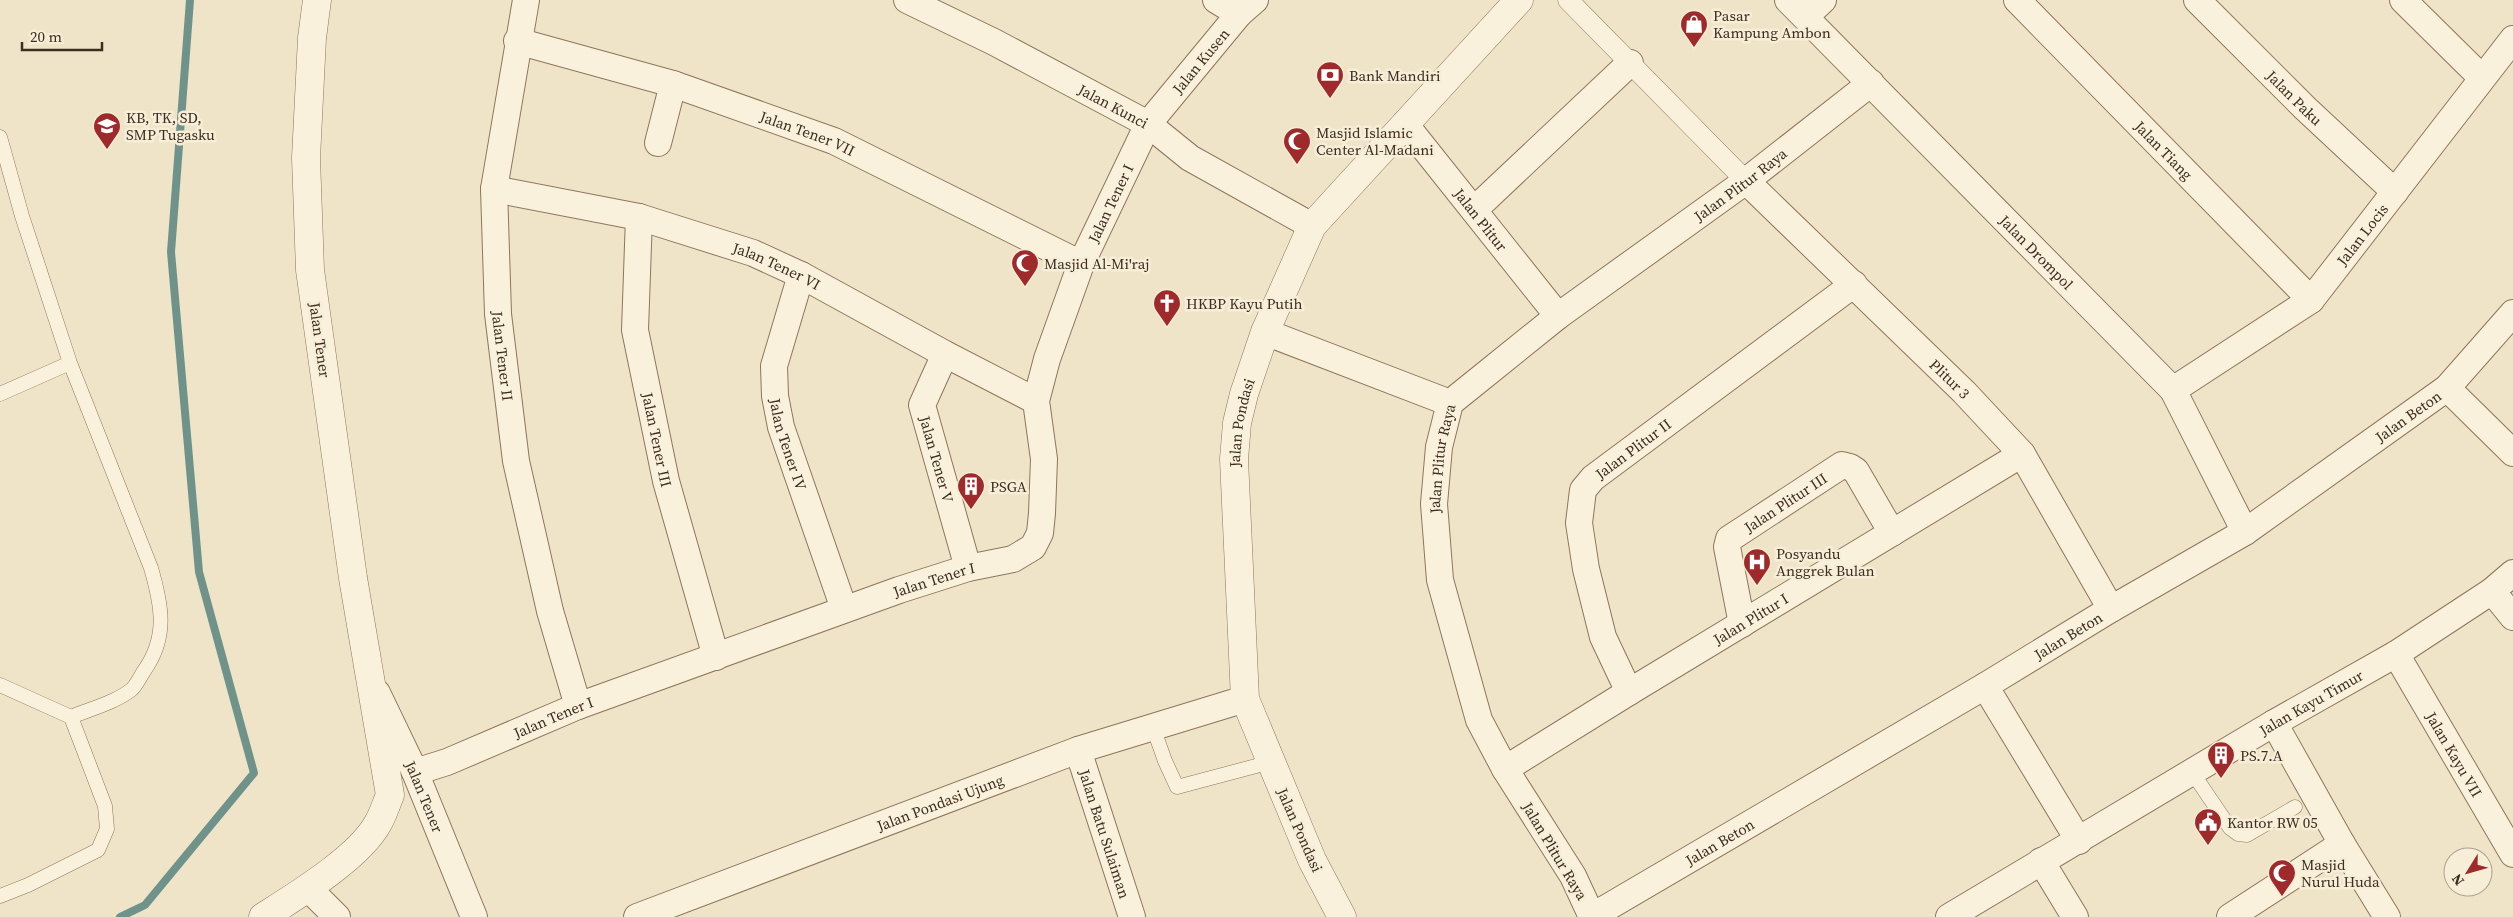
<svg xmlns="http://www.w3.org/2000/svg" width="2513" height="917" font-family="'Source Serif 4',serif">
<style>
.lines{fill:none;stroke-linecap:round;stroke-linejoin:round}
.stream{stroke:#6f938a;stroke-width:8}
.service-casing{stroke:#8d765c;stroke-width:15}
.pedestrian-casing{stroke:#8d765c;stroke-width:21}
.minor-casing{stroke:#8d765c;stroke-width:28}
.tertiary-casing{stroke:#8d765c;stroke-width:29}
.service{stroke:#faf1dc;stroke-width:14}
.pedestrian{stroke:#faf1dc;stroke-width:20}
.minor{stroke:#faf1dc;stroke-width:26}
.tertiary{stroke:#faf1dc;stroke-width:28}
.labels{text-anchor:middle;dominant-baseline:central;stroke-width:5;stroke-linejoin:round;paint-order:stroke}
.poi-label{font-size:15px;fill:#3d2e20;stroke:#f7eed8;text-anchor:start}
.street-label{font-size:15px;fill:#3d2e20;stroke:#f7eed8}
</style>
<rect width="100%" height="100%" fill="#f0e4c8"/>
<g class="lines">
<path class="stream" d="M120,917L145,905L254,773L199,572L171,252L190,0"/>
<g class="service-casing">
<path id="service" d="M0,137L22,216L70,363L151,568C162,606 168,637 144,671C140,677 136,686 131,690C114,703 90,709 71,717L105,806L107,829L98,850L28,885L0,896
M0,394L70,363
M0,685L71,717
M1153,727L1165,761L1177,787L1256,766L1270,760
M2192,772L2230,828L2238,834L2247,835L2295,807"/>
</g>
<g class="pedestrian-casing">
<path id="pedestrian" d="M1568,0L1746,181"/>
</g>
<g class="minor-casing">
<g id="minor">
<path id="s1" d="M526,0L494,189L498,314L516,461L550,611L578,706"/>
<path id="s2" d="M907,0L994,42L1148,124L1190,158L1312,226"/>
<path d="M1216,0L1239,14"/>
<path id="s3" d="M1788,0L2173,390L2245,532"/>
<path id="s4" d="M2017,0L2311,300"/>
<path id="s5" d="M2197,0L2305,108L2395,192"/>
<path d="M2403,0L2482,78"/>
<path d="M1806,16L1823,0"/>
<path id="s6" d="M517,41L673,84L834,141L1081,264"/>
<path id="s7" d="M1405,124L1558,316"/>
<path d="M658,143L673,84"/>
<path id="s8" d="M1746,181L1964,392L2022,454L2111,609"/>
<path id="s9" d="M494,189L639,217L753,253L801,275L945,354L1036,401"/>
<path d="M1474,210L1630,63"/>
<path id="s10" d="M639,217L635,330L666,481L716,657"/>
<path id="s11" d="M801,275L774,366L775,396L781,427L844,609"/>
<path d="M1265,332L1450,403"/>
<path id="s12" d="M945,354L922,405L968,568"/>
<path d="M2447,388L2513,453"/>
<path id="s13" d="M2173,390L2311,300L2513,39"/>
<path d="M2492,591L2513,617"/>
<path id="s14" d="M1742,624L1727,547L1729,539L1842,465L1850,467L1856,471L1892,533"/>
<path id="s15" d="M2396,654L2513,854"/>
<path d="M1985,686L2079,841"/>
<path id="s16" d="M1629,692L1603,637L1586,569L1579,523L1583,490L1593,478L1854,284"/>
<path id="s17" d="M377,693L415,772L474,917"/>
<path d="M2274,723L2342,844L2387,917"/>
<path id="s18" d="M1078,750L1132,917"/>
<path id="s19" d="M1505,769L1629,692L2022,454"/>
<path id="s20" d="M415,772L447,762L578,706L899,590L968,568L1013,559L1033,547L1040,533L1042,513L1044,459L1036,401L1047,359L1081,264L1148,124L1239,14L1255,0"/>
<path d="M2041,861L2075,917"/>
<path d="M308,888L337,917"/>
<path id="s21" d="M637,917L1078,750L1245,699"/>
<path id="s22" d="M1591,917L1985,686L2111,609L2245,532L2447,388L2513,313"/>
<path id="s23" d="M1592,917L1573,876L1505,769L1479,720L1440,580L1434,504L1439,447L1450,403L1558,316L1746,181L1871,83"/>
<path id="s24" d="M1949,917L2274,723L2396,654L2492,591L2513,573"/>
<path d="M2230,917L2342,844"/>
</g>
</g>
<g class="tertiary-casing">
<g id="tertiary">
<path d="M263,917C296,896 360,857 378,823C383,815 386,804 390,795L353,578L310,270L306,158L312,38L317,0"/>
<path id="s25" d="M1342,917L1312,860L1245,699L1234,459L1237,423L1244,394L1265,332L1312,226L1519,0"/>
</g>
</g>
<use href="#service" class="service"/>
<use href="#pedestrian" class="pedestrian"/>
<use href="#minor" class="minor"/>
<use href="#tertiary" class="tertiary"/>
</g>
<defs>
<g id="shop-pin" transform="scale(1.4375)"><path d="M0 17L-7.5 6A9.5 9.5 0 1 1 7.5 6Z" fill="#9e2a2b" stroke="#f7eed8"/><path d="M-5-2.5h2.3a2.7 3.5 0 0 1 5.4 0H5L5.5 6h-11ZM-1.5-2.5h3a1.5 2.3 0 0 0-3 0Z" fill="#fff"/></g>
<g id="bank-pin" transform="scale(1.4375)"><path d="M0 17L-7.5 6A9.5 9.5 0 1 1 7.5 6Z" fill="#9e2a2b" stroke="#f7eed8"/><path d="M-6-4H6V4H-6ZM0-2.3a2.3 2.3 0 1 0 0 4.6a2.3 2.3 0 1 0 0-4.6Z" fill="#fff"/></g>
<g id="school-pin" transform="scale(1.4375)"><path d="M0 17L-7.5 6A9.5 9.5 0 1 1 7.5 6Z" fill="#9e2a2b" stroke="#f7eed8"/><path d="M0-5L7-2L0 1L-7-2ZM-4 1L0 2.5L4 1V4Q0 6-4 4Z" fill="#fff"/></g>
<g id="mosque-pin" transform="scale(1.4375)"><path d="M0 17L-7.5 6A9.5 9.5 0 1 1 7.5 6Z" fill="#9e2a2b" stroke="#f7eed8"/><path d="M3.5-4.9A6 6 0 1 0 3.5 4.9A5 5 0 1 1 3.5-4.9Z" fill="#fff"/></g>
<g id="church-pin" transform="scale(1.4375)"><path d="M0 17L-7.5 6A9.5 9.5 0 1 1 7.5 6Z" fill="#9e2a2b" stroke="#f7eed8"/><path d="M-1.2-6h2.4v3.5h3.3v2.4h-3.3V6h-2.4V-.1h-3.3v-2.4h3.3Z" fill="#fff"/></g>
<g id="building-pin" transform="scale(1.4375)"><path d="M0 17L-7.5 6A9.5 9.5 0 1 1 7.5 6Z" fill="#9e2a2b" stroke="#f7eed8"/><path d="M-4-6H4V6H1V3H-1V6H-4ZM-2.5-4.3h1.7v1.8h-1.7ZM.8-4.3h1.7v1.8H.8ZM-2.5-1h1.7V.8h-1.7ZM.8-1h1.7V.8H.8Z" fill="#fff"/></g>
<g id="hospital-pin" transform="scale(1.4375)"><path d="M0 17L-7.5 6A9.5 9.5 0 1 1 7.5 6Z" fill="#9e2a2b" stroke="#f7eed8"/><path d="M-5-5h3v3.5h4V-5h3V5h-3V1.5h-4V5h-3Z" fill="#fff"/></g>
<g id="civic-pin" transform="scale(1.4375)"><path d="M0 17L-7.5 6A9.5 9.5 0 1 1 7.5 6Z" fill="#9e2a2b" stroke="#f7eed8"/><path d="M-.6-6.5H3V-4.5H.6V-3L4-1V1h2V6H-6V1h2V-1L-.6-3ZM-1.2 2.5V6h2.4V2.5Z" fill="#fff"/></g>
</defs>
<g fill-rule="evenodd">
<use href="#shop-pin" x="1694" y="24"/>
<use href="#bank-pin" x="1330" y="75"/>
<use href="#school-pin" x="107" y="126"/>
<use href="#mosque-pin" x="1297" y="141"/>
<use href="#mosque-pin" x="1025" y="263"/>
<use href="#church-pin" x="1167" y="303"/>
<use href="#building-pin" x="971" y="486"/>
<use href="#hospital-pin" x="1757" y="562"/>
<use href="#building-pin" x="2221" y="755"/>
<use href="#civic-pin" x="2208" y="822"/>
<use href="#mosque-pin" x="2282" y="873"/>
</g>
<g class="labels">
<g class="poi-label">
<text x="1713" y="15">Pasar<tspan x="1713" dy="17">Kampung Ambon</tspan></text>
<text x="1349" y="75">Bank Mandiri</text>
<text x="126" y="117">KB, TK, SD,<tspan x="126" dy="17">SMP Tugasku</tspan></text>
<text x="1316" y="132">Masjid Islamic<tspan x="1316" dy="17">Center Al-Madani</tspan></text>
<text x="1044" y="263">Masjid Al-Mi'raj</text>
<text x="1186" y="303">HKBP Kayu Putih</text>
<text x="990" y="486">PSGA</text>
<text x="1776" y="553">Posyandu<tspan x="1776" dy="17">Anggrek Bulan</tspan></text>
<text x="2240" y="755">PS.7.A</text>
<text x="2227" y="822">Kantor RW 05</text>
<text x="2301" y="864">Masjid<tspan x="2301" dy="17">Nurul Huda</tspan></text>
</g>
<g class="street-label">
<text stroke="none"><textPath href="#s20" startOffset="1189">Jalan Kusen</textPath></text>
<text stroke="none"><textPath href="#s5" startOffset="138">Jalan Paku</textPath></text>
<text stroke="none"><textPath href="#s2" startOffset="232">Jalan Kunci</textPath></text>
<text stroke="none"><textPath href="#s6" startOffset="305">Jalan Tener VII</textPath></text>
<text stroke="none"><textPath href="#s4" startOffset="210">Jalan Tiang</textPath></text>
<text stroke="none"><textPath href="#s23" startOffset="915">Jalan Plitur Raya</textPath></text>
<text stroke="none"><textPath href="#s20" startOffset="1019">Jalan Tener I</textPath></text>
<text stroke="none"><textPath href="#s7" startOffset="122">Jalan Plitur</textPath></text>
<text stroke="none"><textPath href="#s13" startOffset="248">Jalan Locis</textPath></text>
<text stroke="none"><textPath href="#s3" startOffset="354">Jalan Drompol</textPath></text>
<text stroke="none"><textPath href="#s9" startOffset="294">Jalan Tener VI</textPath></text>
<text transform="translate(320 340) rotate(82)">Jalan Tener</text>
<text stroke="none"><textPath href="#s1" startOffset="359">Jalan Tener II</textPath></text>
<text stroke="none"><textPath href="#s8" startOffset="284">Plitur 3</textPath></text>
<text stroke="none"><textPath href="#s22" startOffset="959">Jalan Beton</textPath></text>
<text stroke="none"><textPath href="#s25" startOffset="516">Jalan Pondasi</textPath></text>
<text stroke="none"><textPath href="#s10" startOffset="225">Jalan Tener III</textPath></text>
<text stroke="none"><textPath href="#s11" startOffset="175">Jalan Tener IV</textPath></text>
<text stroke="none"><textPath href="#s16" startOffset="276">Jalan Plitur II</textPath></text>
<text stroke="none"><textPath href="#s12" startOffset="112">Jalan Tener V</textPath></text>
<text stroke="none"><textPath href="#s23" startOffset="495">Jalan Plitur Raya</textPath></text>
<text stroke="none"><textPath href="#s14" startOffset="154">Jalan Plitur III</textPath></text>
<text stroke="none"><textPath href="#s20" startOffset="554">Jalan Tener I</textPath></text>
<text stroke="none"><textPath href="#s19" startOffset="288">Jalan Plitur I</textPath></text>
<text stroke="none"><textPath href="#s22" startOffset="554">Jalan Beton</textPath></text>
<text stroke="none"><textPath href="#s24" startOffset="421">Jalan Kayu Timur</textPath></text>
<text stroke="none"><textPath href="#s20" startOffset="149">Jalan Tener I</textPath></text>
<text stroke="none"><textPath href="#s15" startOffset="116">Jalan Kayu VII</textPath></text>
<text stroke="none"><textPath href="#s17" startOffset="114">Jalan Tener</textPath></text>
<text stroke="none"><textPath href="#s21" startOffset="324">Jalan Pondasi Ujung</textPath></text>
<text transform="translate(1300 830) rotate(66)">Jalan Pondasi</text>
<text stroke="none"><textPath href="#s18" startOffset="88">Jalan Batu Sulaiman</textPath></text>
<text stroke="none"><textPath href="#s22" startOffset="149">Jalan Beton</textPath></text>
<text transform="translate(1555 851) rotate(59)">Jalan Plitur Raya</text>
</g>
</g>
<g transform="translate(2468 872) rotate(233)"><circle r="24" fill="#f7eed8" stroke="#ada18e"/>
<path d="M0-4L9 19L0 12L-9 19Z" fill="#9e2a2b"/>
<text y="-8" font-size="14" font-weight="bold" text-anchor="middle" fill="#3d2e20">N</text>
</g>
<path d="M22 42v8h80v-8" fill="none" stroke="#3d2e20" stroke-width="2.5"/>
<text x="30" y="42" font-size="15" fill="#3d2e20" stroke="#f7eed8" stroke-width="4" paint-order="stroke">20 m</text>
</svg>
